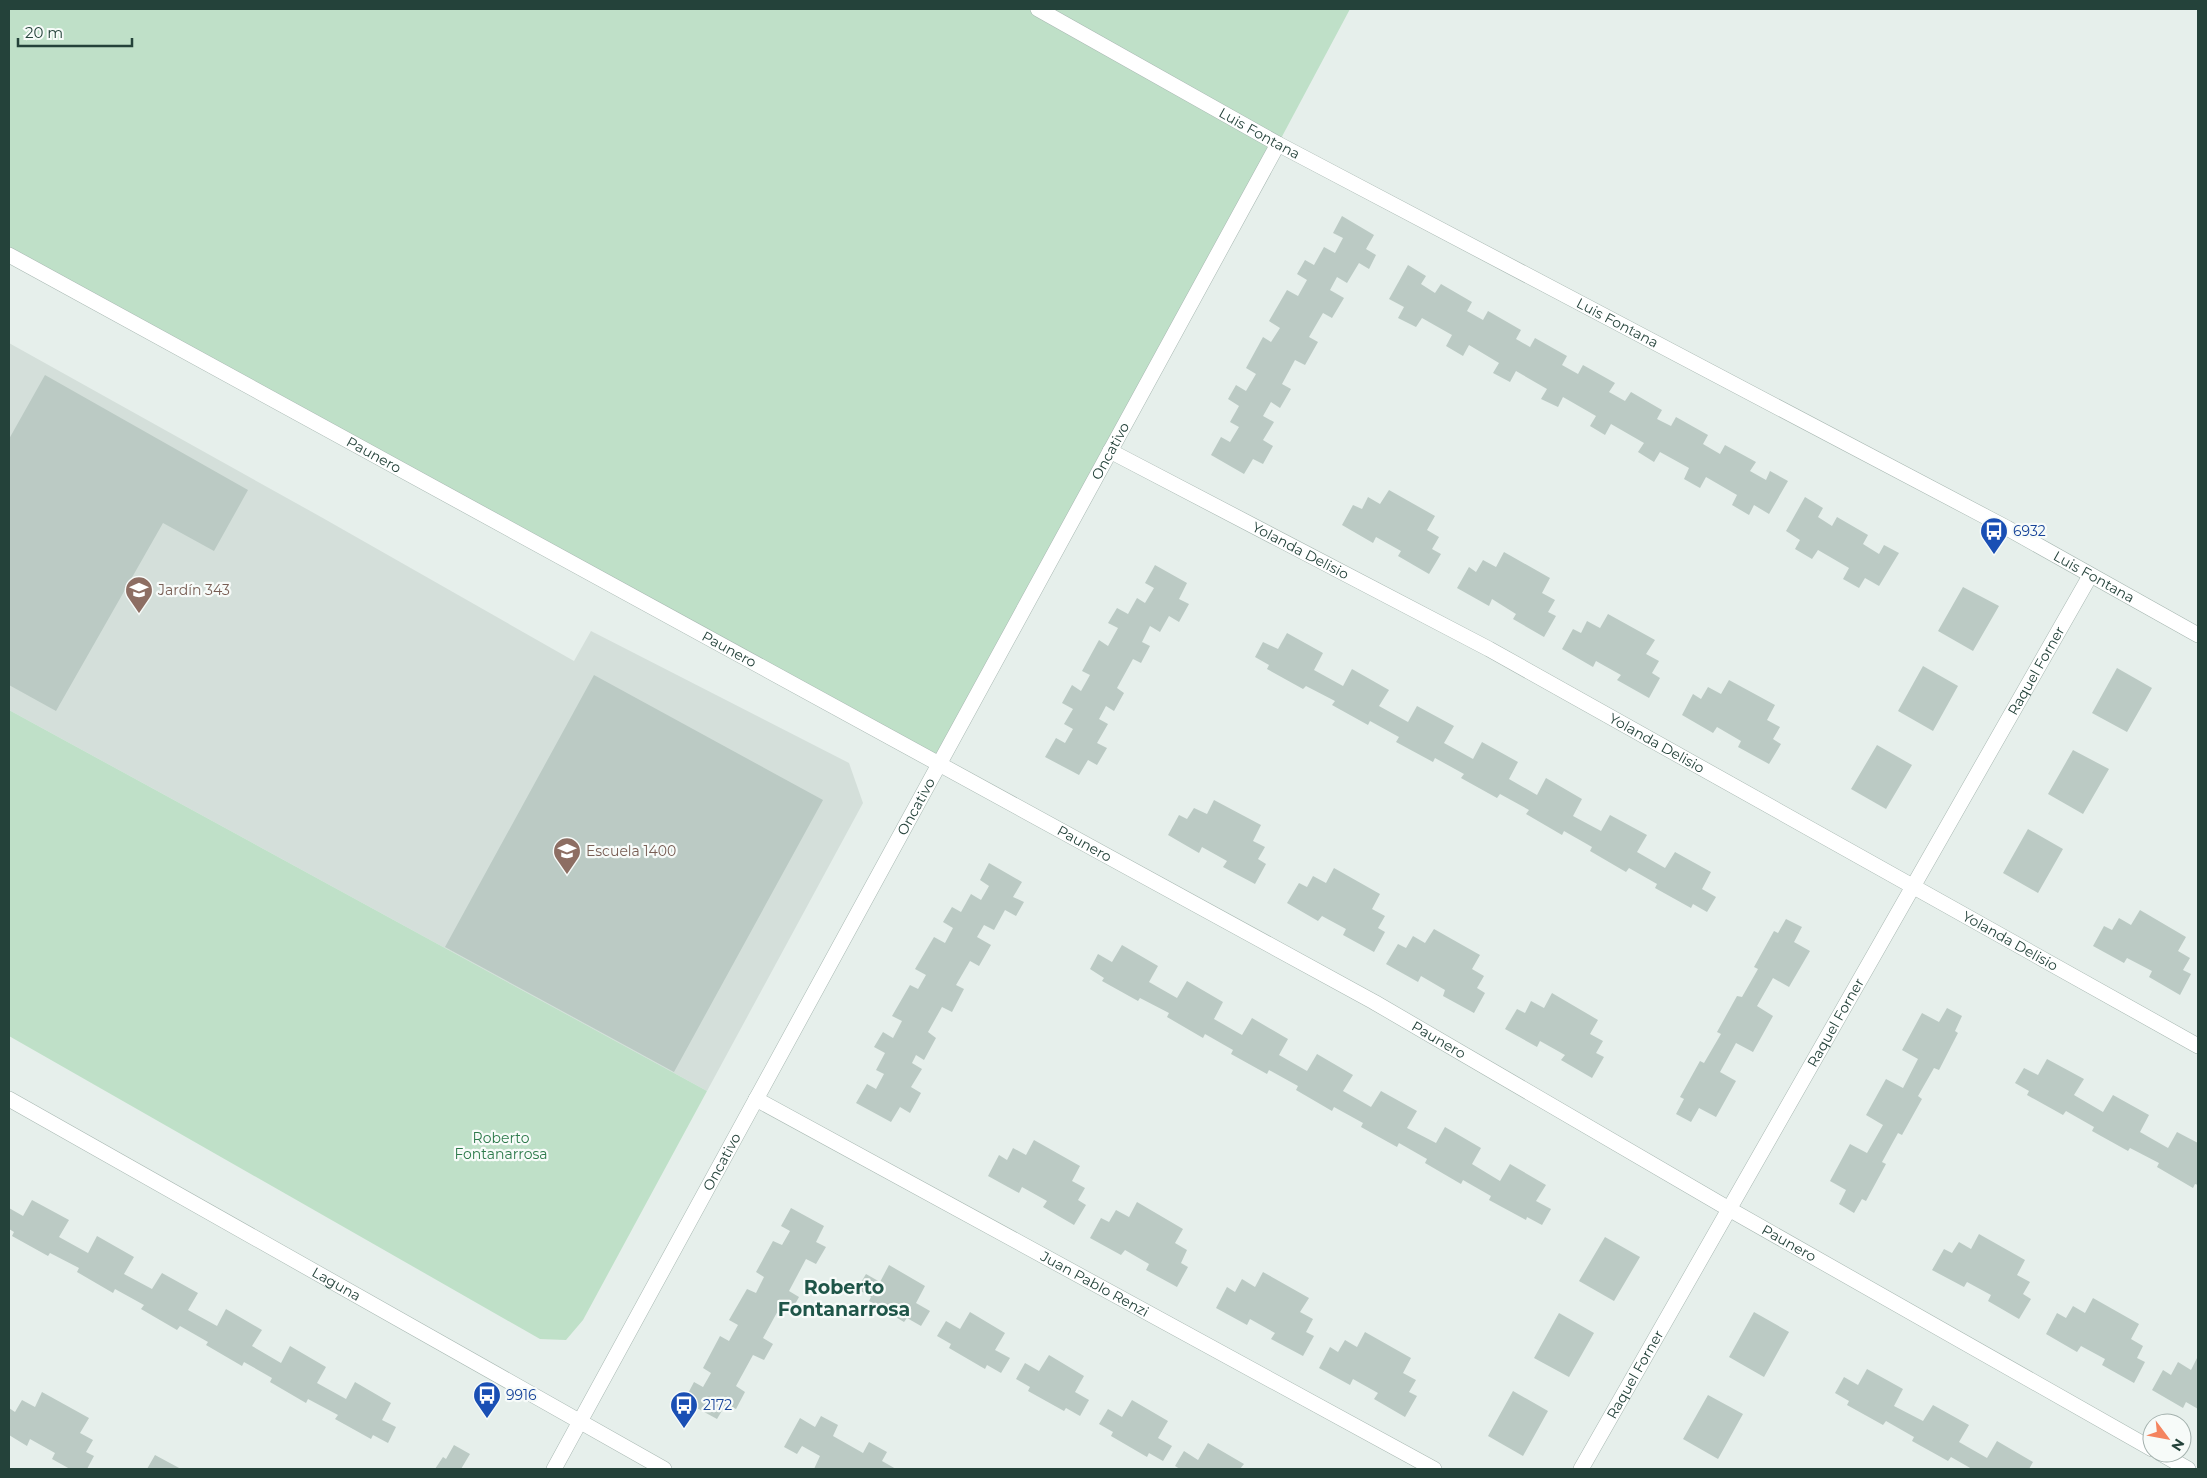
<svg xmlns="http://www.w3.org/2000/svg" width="2207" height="1478" font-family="Montserrat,sans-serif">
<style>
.built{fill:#d4dfda}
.green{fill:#bfe0c8}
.building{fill:#bbcac4}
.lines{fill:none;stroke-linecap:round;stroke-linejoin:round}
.minor-casing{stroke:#a8b8b2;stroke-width:16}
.tertiary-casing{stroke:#a8b8b2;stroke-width:16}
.minor{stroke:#fff;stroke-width:15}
.tertiary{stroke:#fff;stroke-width:15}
.labels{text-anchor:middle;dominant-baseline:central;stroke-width:4.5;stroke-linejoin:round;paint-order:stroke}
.street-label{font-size:14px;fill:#24423a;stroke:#f7fbf9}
.transit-label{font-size:14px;fill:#164399;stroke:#f7fbf9;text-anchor:start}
.education-label{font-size:14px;fill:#785e54;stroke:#f7fbf9;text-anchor:start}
.park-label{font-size:14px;fill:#2d7a4b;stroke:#f7fbf9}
.district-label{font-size:19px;font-weight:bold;fill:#1f5548;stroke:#f7fbf9}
</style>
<rect width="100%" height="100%" fill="#e6efeb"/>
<path class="built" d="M9,343L321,517L574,661L591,631L849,763L863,803L707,1091L9,710Z"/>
<path class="green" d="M9,9H1350L1278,144L939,763L9,255Z
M9,710L707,1091L583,1320L566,1340L540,1339L9,1036Z"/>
<path class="building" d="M1342,216L1374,235L1366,249L1376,255L1369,269L1359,263L1347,283L1337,277L1330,290L1344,298L1332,318L1323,313L1309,337L1318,342L1305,365L1295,360L1282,384L1291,389L1280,408L1271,402L1263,416L1274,422L1263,440L1273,446L1263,464L1253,459L1244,474L1211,455L1221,437L1230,442L1239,427L1230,422L1239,406L1228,399L1236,385L1246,391L1256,374L1246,368L1263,337L1271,342L1280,328L1269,321L1287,290L1298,296L1307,280L1297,274L1305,260L1314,265L1324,247L1335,253L1343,238L1333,233Z
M1408,265L1426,276L1421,284L1435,293L1441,284L1472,302L1467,311L1483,320L1488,311L1521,330L1516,339L1530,347L1535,338L1567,356L1562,365L1578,374L1583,365L1615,383L1609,392L1625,401L1631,392L1662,410L1657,419L1671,426L1676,417L1708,435L1703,444L1720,454L1725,445L1756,462L1750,471L1766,480L1770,471L1788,481L1769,514L1754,505L1749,515L1732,505L1737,495L1706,477L1700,488L1684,479L1689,468L1660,452L1654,462L1638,452L1644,443L1611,424L1605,435L1590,426L1596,416L1563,397L1558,407L1541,399L1547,389L1516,371L1510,382L1493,373L1499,363L1469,345L1463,356L1446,346L1452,335L1422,318L1416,327L1398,318L1404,307L1389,299Z
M45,375L248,490L214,551L163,523L56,711L9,685V439Z
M1389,490L1435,516L1427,530L1439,537L1432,549L1441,554L1429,574L1398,556L1401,551L1376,537L1373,543L1342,525L1353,505L1362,509L1368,497L1380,504Z
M1805,497L1823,508L1818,517L1832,526L1837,517L1868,535L1863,544L1879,554L1884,545L1899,553L1879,586L1865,578L1859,588L1843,579L1849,568L1818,550L1812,559L1795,549L1800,540L1786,531Z
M1504,552L1550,578L1542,593L1555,600L1548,612L1556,616L1544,637L1513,619L1516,614L1492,599L1489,606L1457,588L1469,567L1476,572L1483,560L1496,567Z
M1155,565L1187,583L1179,599L1189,604L1179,622L1169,616L1160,632L1150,626L1142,642L1150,646L1141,663L1133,659L1117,688L1124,693L1114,711L1106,706L1099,719L1108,724L1097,743L1107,748L1097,765L1088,760L1079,775L1045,757L1056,738L1065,743L1073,729L1064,724L1073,709L1062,703L1072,685L1081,691L1090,675L1082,671L1099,640L1108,646L1118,628L1108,623L1117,608L1128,614L1137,598L1145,603L1154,588L1145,583Z
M1963,587L1999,606L1973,651L1938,631Z
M1608,614L1655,640L1646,654L1659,661L1652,673L1660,678L1649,698L1617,680L1621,675L1596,661L1593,667L1562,649L1573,629L1581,633L1587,621L1600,628Z
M1287,633L1323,653L1314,670L1343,686L1352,669L1389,690L1379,706L1408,722L1417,706L1454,726L1444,743L1473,759L1482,742L1518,762L1509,779L1537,795L1546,778L1582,799L1573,816L1601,831L1610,815L1647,835L1637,852L1665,868L1675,852L1711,872L1702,889L1716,897L1707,912L1693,904L1691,908L1655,888L1657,884L1629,868L1626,872L1590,851L1592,847L1564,831L1562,835L1526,814L1529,810L1500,794L1497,798L1461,778L1464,774L1435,758L1433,762L1396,742L1399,737L1370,721L1368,725L1332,705L1335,701L1306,686L1303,689L1267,669L1269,665L1255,657L1263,642L1278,649Z
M1923,666L1958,686L1933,731L1898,711Z
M2117,668L2152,688L2127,732L2092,713Z
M594,675L823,800L674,1072L445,947Z
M1729,680L1775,705L1767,720L1780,727L1773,739L1781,744L1769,764L1738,747L1741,741L1717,727L1713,733L1682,715L1693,694L1701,699L1708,687L1721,694Z
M1877,745L1912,765L1886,809L1851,789Z
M2073,750L2109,769L2083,814L2048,794Z
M1214,800L1261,825L1253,841L1265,847L1258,859L1266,864L1255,884L1223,867L1227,861L1202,847L1199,853L1168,835L1179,815L1187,819L1194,808L1207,814Z
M2028,829L2063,849L2038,893L2003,873Z
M989,863L1022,882L1013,897L1024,902L1016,916L1005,910L994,930L984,925L977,937L991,945L979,966L970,961L956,985L964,989L952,1012L942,1007L928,1032L936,1038L924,1060L916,1055L912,1063L922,1069L911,1087L921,1093L910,1113L900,1107L891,1122L856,1103L867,1084L876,1089L884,1074L876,1070L885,1053L874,1047L883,1032L893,1038L902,1021L892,1016L910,985L918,989L926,975L915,969L934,937L945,943L953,928L943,922L952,907L961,912L971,894L981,900L989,886L980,880Z
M1334,868L1380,894L1372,909L1385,916L1378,928L1385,932L1374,952L1343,935L1346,929L1322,916L1318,921L1287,903L1299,883L1307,887L1313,876L1326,883Z
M2140,910L2186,937L2178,951L2190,958L2183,970L2191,974L2180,995L2149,977L2152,971L2127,958L2124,963L2093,946L2104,926L2112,930L2119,918L2131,925Z
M1786,919L1802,927L1794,942L1810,951L1789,987L1773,978L1757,1006L1773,1016L1753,1052L1736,1043L1720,1072L1736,1081L1716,1117L1699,1108L1691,1122L1676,1114L1684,1099L1680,1097L1700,1061L1704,1063L1721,1034L1717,1032L1737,996L1742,997L1758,969L1754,967L1774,931L1778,933Z
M1434,929L1480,955L1472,969L1484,976L1477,988L1485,993L1474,1013L1443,996L1445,990L1421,976L1418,982L1386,964L1398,944L1406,948L1413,936L1425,943Z
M1122,945L1158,966L1149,982L1177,998L1187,981L1223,1002L1214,1019L1242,1035L1252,1018L1288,1039L1279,1055L1307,1071L1317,1054L1353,1075L1343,1091L1371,1107L1381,1091L1417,1111L1407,1128L1436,1143L1445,1127L1481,1148L1472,1164L1500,1181L1510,1164L1546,1185L1536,1201L1551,1209L1542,1225L1527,1217L1526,1220L1489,1200L1491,1196L1463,1180L1461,1184L1425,1163L1427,1159L1399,1143L1397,1147L1361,1127L1363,1123L1334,1107L1332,1111L1296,1090L1298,1086L1269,1070L1267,1074L1231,1054L1233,1050L1205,1034L1203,1038L1167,1017L1169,1013L1140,998L1138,1001L1102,981L1104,978L1090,969L1098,954L1112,962Z
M1552,993L1598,1020L1590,1034L1603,1041L1596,1053L1604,1057L1592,1078L1561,1060L1565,1055L1540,1041L1537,1047L1505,1029L1517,1009L1525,1013L1531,1001L1544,1008Z
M1947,1008L1962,1016L1955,1031L1958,1033L1939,1070L1934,1068L1918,1096L1922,1099L1902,1135L1898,1133L1882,1162L1886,1164L1866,1201L1862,1199L1854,1213L1839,1204L1846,1190L1830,1181L1850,1144L1867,1153L1883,1125L1866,1115L1886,1079L1903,1088L1918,1059L1902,1050L1922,1013L1939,1022Z
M2047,1059L2084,1079L2074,1095L2103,1112L2113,1095L2149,1115L2140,1132L2168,1148L2177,1132L2198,1143V1185L2195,1184L2193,1188L2157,1167L2159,1163L2130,1148L2128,1151L2092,1131L2094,1127L2066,1111L2063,1115L2027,1095L2029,1091L2015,1083L2024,1068L2038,1075Z
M1034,1140L1080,1166L1072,1181L1085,1188L1078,1200L1086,1205L1074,1225L1043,1207L1047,1201L1022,1187L1019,1193L988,1176L999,1155L1007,1160L1013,1148L1026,1155Z
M32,1200L69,1220L59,1237L88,1253L97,1236L134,1257L124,1274L152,1289L162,1273L198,1293L188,1310L217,1326L226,1309L262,1330L252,1346L281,1363L290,1346L326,1367L317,1383L346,1399L355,1382L391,1403L382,1420L396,1427L388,1443L373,1435L371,1439L335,1419L338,1415L308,1399L306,1403L270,1382L272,1378L244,1362L242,1366L206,1345L208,1342L180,1326L177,1330L141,1309L144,1305L115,1289L113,1293L77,1272L79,1268L50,1253L48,1256L12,1236L14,1232L9,1229V1208L23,1216Z
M1137,1202L1183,1229L1175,1243L1187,1250L1181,1263L1188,1267L1177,1287L1146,1270L1149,1264L1125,1250L1121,1255L1090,1238L1101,1218L1109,1222L1116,1210L1129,1217Z
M791,1208L824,1226L816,1242L826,1247L816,1264L806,1259L789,1291L799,1297L790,1313L780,1307L763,1338L773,1344L764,1360L753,1355L736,1386L745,1392L736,1409L726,1404L717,1419L684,1401L694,1382L703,1387L711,1373L703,1368L720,1336L729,1341L738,1325L729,1320L747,1289L756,1293L764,1277L756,1272L773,1241L782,1245L790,1231L781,1226Z
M1979,1234L2025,1260L2017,1275L2030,1282L2023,1294L2031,1299L2019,1319L1988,1301L1991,1295L1967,1282L1964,1287L1932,1270L1944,1249L1952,1253L1959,1242L1971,1249Z
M1605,1237L1640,1257L1614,1301L1579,1281Z
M889,1265L925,1286L916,1303L930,1311L921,1326L907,1318L904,1322L869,1301L871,1297L857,1289L866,1274L880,1282Z
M1263,1272L1309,1298L1300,1312L1313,1319L1306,1332L1314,1336L1303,1356L1271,1339L1275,1333L1250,1319L1247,1325L1216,1308L1227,1287L1235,1292L1242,1279L1255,1287Z
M2093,1298L2139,1324L2131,1339L2143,1346L2137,1358L2145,1362L2134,1383L2102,1365L2105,1359L2081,1346L2077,1352L2046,1334L2057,1313L2066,1318L2073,1306L2085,1313Z
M970,1312L1005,1333L995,1350L1010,1358L1001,1373L987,1365L985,1369L949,1348L951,1344L937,1336L946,1321L960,1329Z
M1754,1312L1789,1332L1764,1377L1729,1357Z
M1559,1313L1594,1333L1569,1377L1534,1358Z
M1365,1332L1411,1358L1403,1373L1416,1380L1409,1392L1417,1396L1405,1417L1374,1399L1378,1393L1353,1379L1350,1385L1319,1368L1330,1347L1338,1352L1345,1340L1357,1347Z
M1049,1355L1084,1376L1075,1392L1089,1400L1080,1416L1066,1408L1064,1411L1028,1391L1030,1387L1016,1379L1025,1363L1039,1371Z
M2198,1356V1409L2186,1402L2183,1408L2152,1390L2163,1370L2171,1375L2178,1362L2191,1370Z
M1867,1369L1903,1389L1894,1406L1923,1421L1933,1405L1969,1425L1959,1442L1987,1458L1997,1441L2033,1462L2029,1469H1972L1951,1457L1948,1461L1912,1441L1914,1437L1886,1421L1883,1425L1847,1405L1849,1401L1835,1393L1844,1377L1858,1385Z
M1513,1391L1548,1411L1523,1456L1488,1436Z
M42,1392L89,1418L80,1433L93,1440L86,1452L94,1456L87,1469H70L52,1459L55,1453L30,1439L27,1446L9,1435V1408L15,1412L22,1400L35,1407Z
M1708,1395L1743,1414L1718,1459L1683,1439Z
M1132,1400L1168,1421L1158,1438L1172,1446L1163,1461L1149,1453L1147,1457L1111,1436L1113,1432L1099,1424L1108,1409L1122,1417Z
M821,1416L838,1425L833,1436L863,1453L869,1442L887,1452L882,1461L896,1469H814L820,1456L802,1446L797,1454L784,1447L800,1418L815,1427Z
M1208,1443L1244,1464L1240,1469H1180L1175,1466L1184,1451L1198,1460Z
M454,1445L470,1454L461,1469H435L443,1457L446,1459Z
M155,1455L181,1469H147Z"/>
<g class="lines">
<g class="minor-casing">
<g id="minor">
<path id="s1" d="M1038,9L1278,144L2007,528L2198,635"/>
<path id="s2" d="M9,255L1374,1002L1729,1209L2152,1449"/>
<path id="s3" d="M1110,451L1489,649L2198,1046"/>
<path id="s4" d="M756,1099L1434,1469"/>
<path d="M2160,1453L2188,1469"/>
<path id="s5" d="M554,1469L1278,144"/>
<path id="s6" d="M1581,1469L2090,576"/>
</g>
</g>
<g class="tertiary-casing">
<g id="tertiary">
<path id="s7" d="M9,1099L664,1469"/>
</g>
</g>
<use href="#minor" class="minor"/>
<use href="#tertiary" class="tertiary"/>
</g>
<defs>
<g id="bus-pin" transform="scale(1.4375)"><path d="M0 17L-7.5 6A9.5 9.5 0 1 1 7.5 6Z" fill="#1a4fb4" stroke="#f7fbf9"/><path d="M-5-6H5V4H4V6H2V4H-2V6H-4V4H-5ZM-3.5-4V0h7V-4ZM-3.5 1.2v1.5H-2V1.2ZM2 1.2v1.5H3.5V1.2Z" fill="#fff"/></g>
<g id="school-pin" transform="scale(1.4375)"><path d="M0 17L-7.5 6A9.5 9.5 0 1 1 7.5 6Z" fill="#8d6e63" stroke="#f7fbf9"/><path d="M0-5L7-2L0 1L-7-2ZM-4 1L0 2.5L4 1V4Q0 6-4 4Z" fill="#fff"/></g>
</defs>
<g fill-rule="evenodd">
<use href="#bus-pin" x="1994" y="531"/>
<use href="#school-pin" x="139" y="590"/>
<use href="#school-pin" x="567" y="851"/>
<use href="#bus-pin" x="487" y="1395"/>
<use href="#bus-pin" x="684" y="1405"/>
</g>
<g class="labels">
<g class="street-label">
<text stroke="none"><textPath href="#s1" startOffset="254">Luis Fontana</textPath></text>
<text stroke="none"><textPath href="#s1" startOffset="659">Luis Fontana</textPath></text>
<text stroke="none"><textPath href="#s5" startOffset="1160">Oncativo</textPath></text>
<text stroke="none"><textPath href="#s2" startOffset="416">Paunero</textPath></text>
<text stroke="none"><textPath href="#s3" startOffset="215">Yolanda Delisio</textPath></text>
<text stroke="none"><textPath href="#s1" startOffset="1199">Luis Fontana</textPath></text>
<text stroke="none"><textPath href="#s2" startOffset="821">Paunero</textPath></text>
<text stroke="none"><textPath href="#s6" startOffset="919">Raquel Forner</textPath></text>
<text stroke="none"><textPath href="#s3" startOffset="620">Yolanda Delisio</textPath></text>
<text stroke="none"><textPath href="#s5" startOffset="755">Oncativo</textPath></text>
<text stroke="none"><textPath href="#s2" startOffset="1226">Paunero</textPath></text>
<text stroke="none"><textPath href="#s3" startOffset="1025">Yolanda Delisio</textPath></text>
<text stroke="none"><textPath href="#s6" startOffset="514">Raquel Forner</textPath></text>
<text stroke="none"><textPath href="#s2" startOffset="1631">Paunero</textPath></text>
<text stroke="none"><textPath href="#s5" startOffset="350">Oncativo</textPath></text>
<text stroke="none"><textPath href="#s2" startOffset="2036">Paunero</textPath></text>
<text stroke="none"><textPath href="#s7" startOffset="376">Laguna</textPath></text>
<text stroke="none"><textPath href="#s4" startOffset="386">Juan Pablo Renzi</textPath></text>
<text stroke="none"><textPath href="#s6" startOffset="109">Raquel Forner</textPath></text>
</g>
<g class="transit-label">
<text x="2013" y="531">6932</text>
<text x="506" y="1395">9916</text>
<text x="703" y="1405">2172</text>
</g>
<g class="education-label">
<text x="158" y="590">Jardín 343</text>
<text x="586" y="851">Escuela 1400</text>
</g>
<g class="park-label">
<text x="501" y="1138">Roberto<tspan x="501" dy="16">Fontanarrosa</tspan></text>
</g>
<g class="district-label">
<text x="844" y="1287">Roberto<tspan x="844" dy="22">Fontanarrosa</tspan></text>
</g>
</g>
<rect width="2207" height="1478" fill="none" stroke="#24423a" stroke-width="20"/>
<g transform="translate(2167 1438) rotate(122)"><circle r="24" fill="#f7fbf9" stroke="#a3b1ad"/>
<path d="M0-4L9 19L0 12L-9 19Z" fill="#f4845f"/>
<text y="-8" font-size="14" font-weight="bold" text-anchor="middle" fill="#24423a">N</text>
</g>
<path d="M18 38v8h114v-8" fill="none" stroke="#24423a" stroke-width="2.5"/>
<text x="25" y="38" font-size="15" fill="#24423a" stroke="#f7fbf9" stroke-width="4" paint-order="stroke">20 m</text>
</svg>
